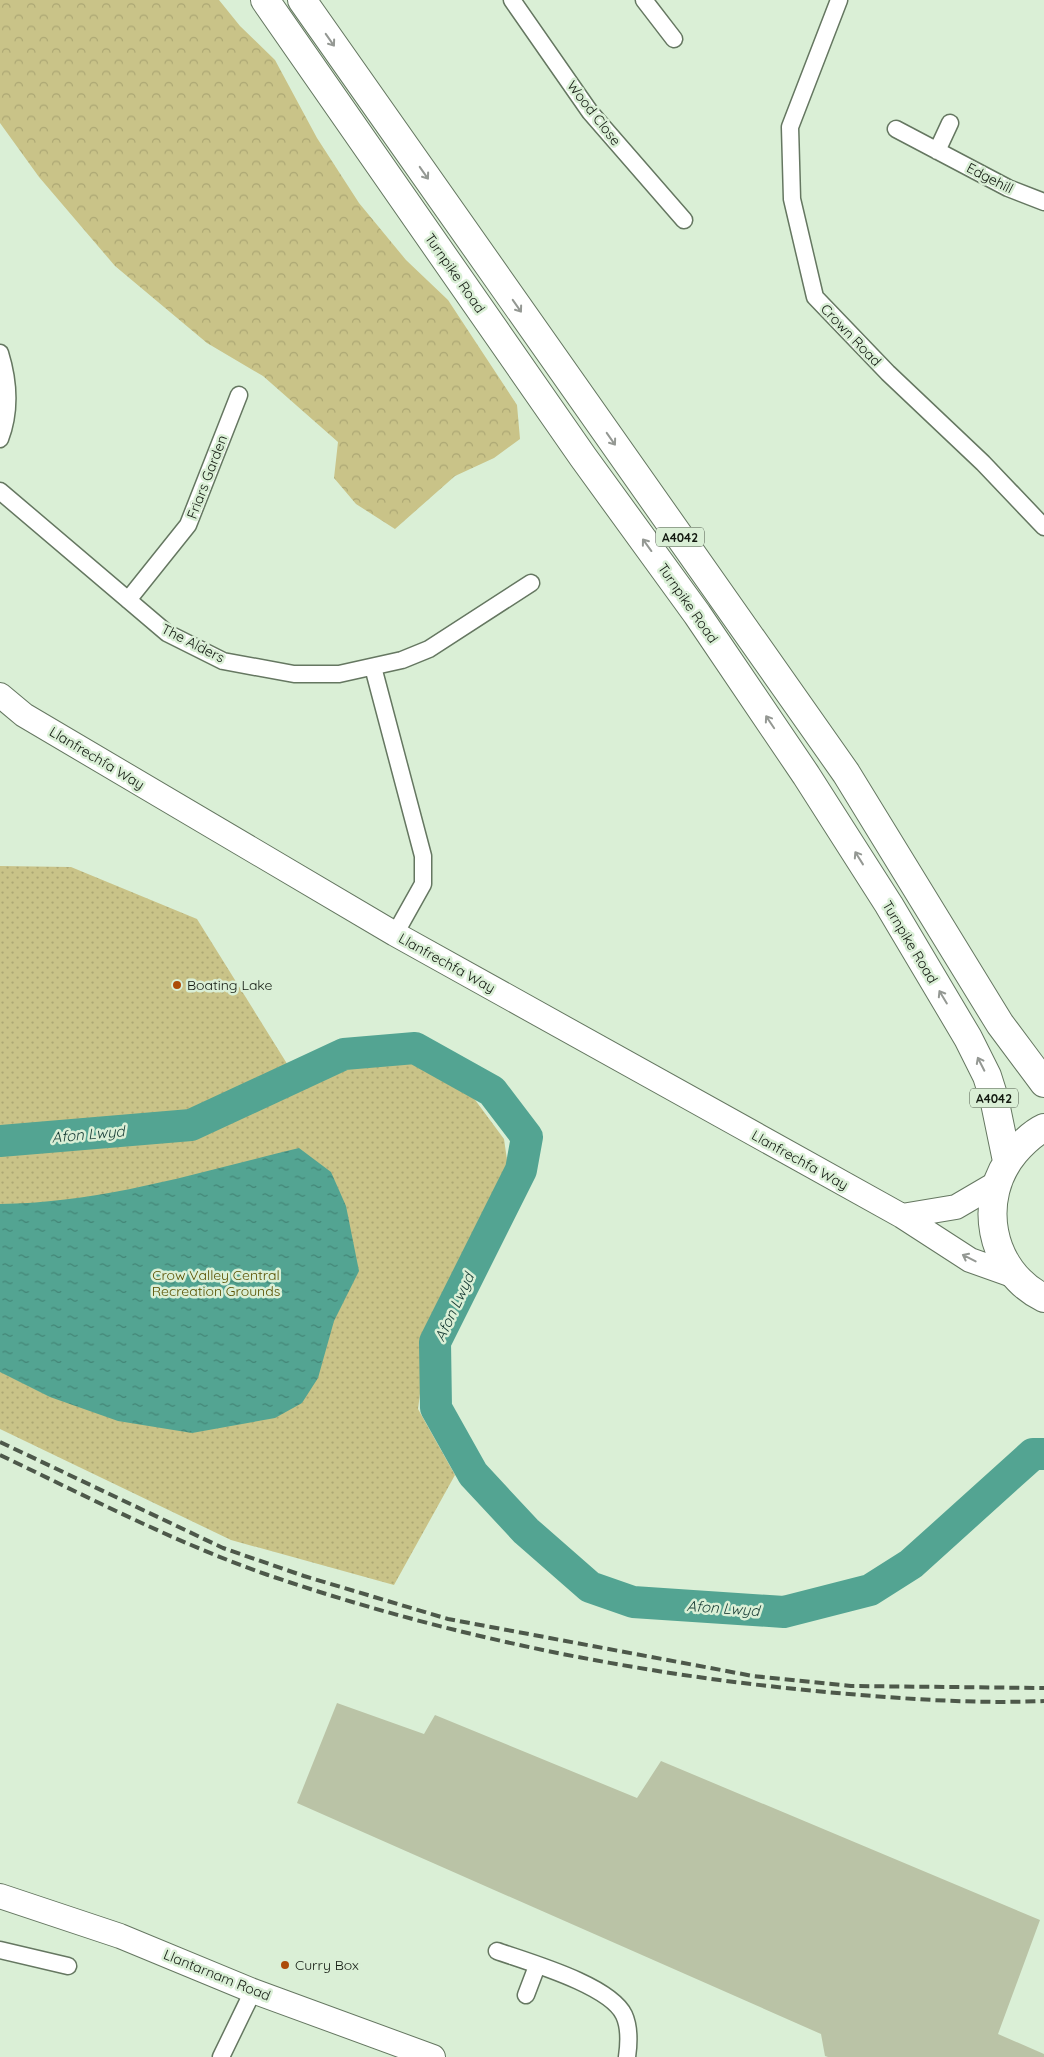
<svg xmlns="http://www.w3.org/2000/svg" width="1044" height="2057" font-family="Quicksand,sans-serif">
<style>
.green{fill:url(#green-dots)}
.forest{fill:url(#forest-crowns)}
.water{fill:url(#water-ripples)}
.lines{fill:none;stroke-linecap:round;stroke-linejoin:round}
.river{stroke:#53a492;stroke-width:32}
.building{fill:#bac3a6}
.street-casing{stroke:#657761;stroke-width:19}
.secondary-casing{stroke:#657761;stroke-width:26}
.highway-casing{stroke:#657761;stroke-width:30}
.street{stroke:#fff;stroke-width:16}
.secondary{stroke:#fff;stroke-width:24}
.highway{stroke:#fff;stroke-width:28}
.rail{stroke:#4d584a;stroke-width:4;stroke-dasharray:10 5;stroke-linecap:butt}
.oneway{stroke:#949893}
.poi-dot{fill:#ac4b09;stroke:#daefd6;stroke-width:2}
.labels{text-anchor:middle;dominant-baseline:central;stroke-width:5;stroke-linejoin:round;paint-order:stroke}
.shield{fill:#daefd6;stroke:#4e594b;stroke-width:1}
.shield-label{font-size:12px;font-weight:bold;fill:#121910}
.street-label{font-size:14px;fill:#121910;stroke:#daefd6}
.poi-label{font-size:14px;fill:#121910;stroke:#daefd6;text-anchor:start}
.park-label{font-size:14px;fill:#595100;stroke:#daefd6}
.water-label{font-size:15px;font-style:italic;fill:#163b34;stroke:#daefd6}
</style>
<defs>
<pattern id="green-dots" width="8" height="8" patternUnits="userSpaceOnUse" patternTransform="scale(1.25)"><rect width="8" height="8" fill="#c9c388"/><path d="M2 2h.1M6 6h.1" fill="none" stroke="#aca774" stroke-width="1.8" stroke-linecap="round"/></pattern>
<pattern id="forest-crowns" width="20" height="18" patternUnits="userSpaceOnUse" patternTransform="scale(1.25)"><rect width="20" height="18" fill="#c9c388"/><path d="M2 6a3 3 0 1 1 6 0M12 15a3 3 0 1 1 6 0" fill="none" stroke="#aca774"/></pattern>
<pattern id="water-ripples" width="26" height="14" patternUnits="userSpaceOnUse" patternTransform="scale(1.25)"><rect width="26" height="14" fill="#53a492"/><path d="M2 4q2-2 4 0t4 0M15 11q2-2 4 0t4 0" fill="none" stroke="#438576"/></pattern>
</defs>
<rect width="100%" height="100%" fill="#daefd6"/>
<path class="green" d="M0,866L71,867L197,919L299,1083L351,1059L411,1055L470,1093L504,1139L509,1174L429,1323L418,1409L455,1475L394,1585L231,1540L0,1429Z"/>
<path class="forest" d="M0,0H219L240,26L275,60L317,138L359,203L406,260L448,300L517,405L520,439L494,458L455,476L395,529L356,504L334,478L338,442L263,376L207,343L115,266L39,177L0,123Z"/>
<path class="water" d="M299,1148L331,1172L346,1206L359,1271L334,1321L318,1378L302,1403L275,1418L192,1433L118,1421L50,1397L0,1372V1204C102,1203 200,1172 299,1148Z"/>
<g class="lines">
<path class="river" d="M0,1141L191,1125L344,1054L415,1048L492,1091L527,1137L521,1170L435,1342L436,1408L473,1474L526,1531L590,1587L633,1602L784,1612L870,1590L911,1564L1033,1454H1044"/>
</g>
<path class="building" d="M337,1703L424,1734L435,1715L637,1798L661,1761L1040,1920L998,2034L1044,2054V2057H828L825,2056L821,2034L297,1803Z"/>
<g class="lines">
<g class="street-casing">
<path id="street" d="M512,0L590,112L684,220
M644,0L674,39
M839,0L790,127L792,199L815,297L888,373L983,463L1044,527
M896,129L1008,188L1044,202
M937,151L950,123
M0,353C9,382 11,410 0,439
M0,491L167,633L223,661L294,674H339L402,660L429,649L531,583
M128,600L188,525L239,395
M373,667L423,856V884L395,934
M0,1950L68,1966
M497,1951C528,1962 610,1985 624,2015C630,2028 629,2043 627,2057
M526,1995L537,1966
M221,2057L253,1991"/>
</g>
<g class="secondary-casing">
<path id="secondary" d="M0,695L24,715L395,934L902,1216L970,1260L1015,1276
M902,1216L956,1207L997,1183
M0,1896L120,1936L253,1991L433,2057"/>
</g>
<g class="highway-casing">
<path id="highway" d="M265,0L583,457L697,614L806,775L889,905L968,1038L987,1076L994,1098L1007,1161
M302,0L846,773L1000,1024L1044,1083
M1044,1128C1033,1133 1023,1143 1015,1152C976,1198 989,1271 1044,1298"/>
</g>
<use href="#street" class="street"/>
<use href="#secondary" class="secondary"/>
<use href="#highway" class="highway"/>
<path class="rail" d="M0,1442L223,1548L304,1576L448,1619L753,1676L851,1686L1044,1688
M0,1455C88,1497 176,1543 268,1575C452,1638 644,1676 837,1693C906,1699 975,1704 1044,1701"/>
</g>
<defs><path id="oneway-shaft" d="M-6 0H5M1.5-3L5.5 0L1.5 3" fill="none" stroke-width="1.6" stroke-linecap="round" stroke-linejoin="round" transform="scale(1.25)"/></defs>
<g class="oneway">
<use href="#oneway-shaft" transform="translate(330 40) rotate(55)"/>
<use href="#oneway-shaft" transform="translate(424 173) rotate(55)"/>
<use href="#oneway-shaft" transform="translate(517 306) rotate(55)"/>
<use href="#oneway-shaft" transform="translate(611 439) rotate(55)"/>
<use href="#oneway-shaft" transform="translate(647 545) rotate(-126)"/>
<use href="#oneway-shaft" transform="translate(770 722) rotate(-124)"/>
<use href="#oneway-shaft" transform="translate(859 858) rotate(-122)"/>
<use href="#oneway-shaft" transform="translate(943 997) rotate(-121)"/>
<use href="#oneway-shaft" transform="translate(981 1064) rotate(-117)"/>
<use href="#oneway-shaft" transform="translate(969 1258) rotate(-153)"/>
</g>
<g class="poi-dot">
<circle cx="177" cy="985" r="5"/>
<circle cx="285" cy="1965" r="5"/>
</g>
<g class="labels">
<g class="shield">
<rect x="656" y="527.5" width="48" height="19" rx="4"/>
<rect x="970" y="1088.5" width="48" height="19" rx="4"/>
</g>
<g class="shield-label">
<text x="680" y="537">A4042</text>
<text x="994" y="1098">A4042</text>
</g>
<g class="street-label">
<text transform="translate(594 113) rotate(52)">Wood Close</text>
<text transform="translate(990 178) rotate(27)">Edgehill</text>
<text transform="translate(455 273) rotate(55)">Turnpike Road</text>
<text transform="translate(851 335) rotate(46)">Crown Road</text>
<text transform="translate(207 477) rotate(-69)">Friars Garden</text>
<text transform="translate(688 603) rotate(55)">Turnpike Road</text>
<text transform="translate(193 643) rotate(27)">The Alders</text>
<text transform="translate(97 758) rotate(31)">Llanfrechfa Way</text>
<text transform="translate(910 942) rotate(59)">Turnpike Road</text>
<text transform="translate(447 963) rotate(29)">Llanfrechfa Way</text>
<text transform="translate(800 1160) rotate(29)">Llanfrechfa Way</text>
<text transform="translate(217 1975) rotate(22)">Llantarnam Road</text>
</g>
<g class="poi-label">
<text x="187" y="985">Boating Lake</text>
<text x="295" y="1965">Curry Box</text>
</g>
<g class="park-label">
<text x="216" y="1275">Crow Valley Central<tspan x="216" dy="16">Recreation Grounds</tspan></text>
</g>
<g class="water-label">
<text transform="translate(88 1134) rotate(-5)">Afon Lwyd</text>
<text transform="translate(454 1307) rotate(-65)">Afon Lwyd</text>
<text transform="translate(723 1608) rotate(4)">Afon Lwyd</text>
</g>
</g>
</svg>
